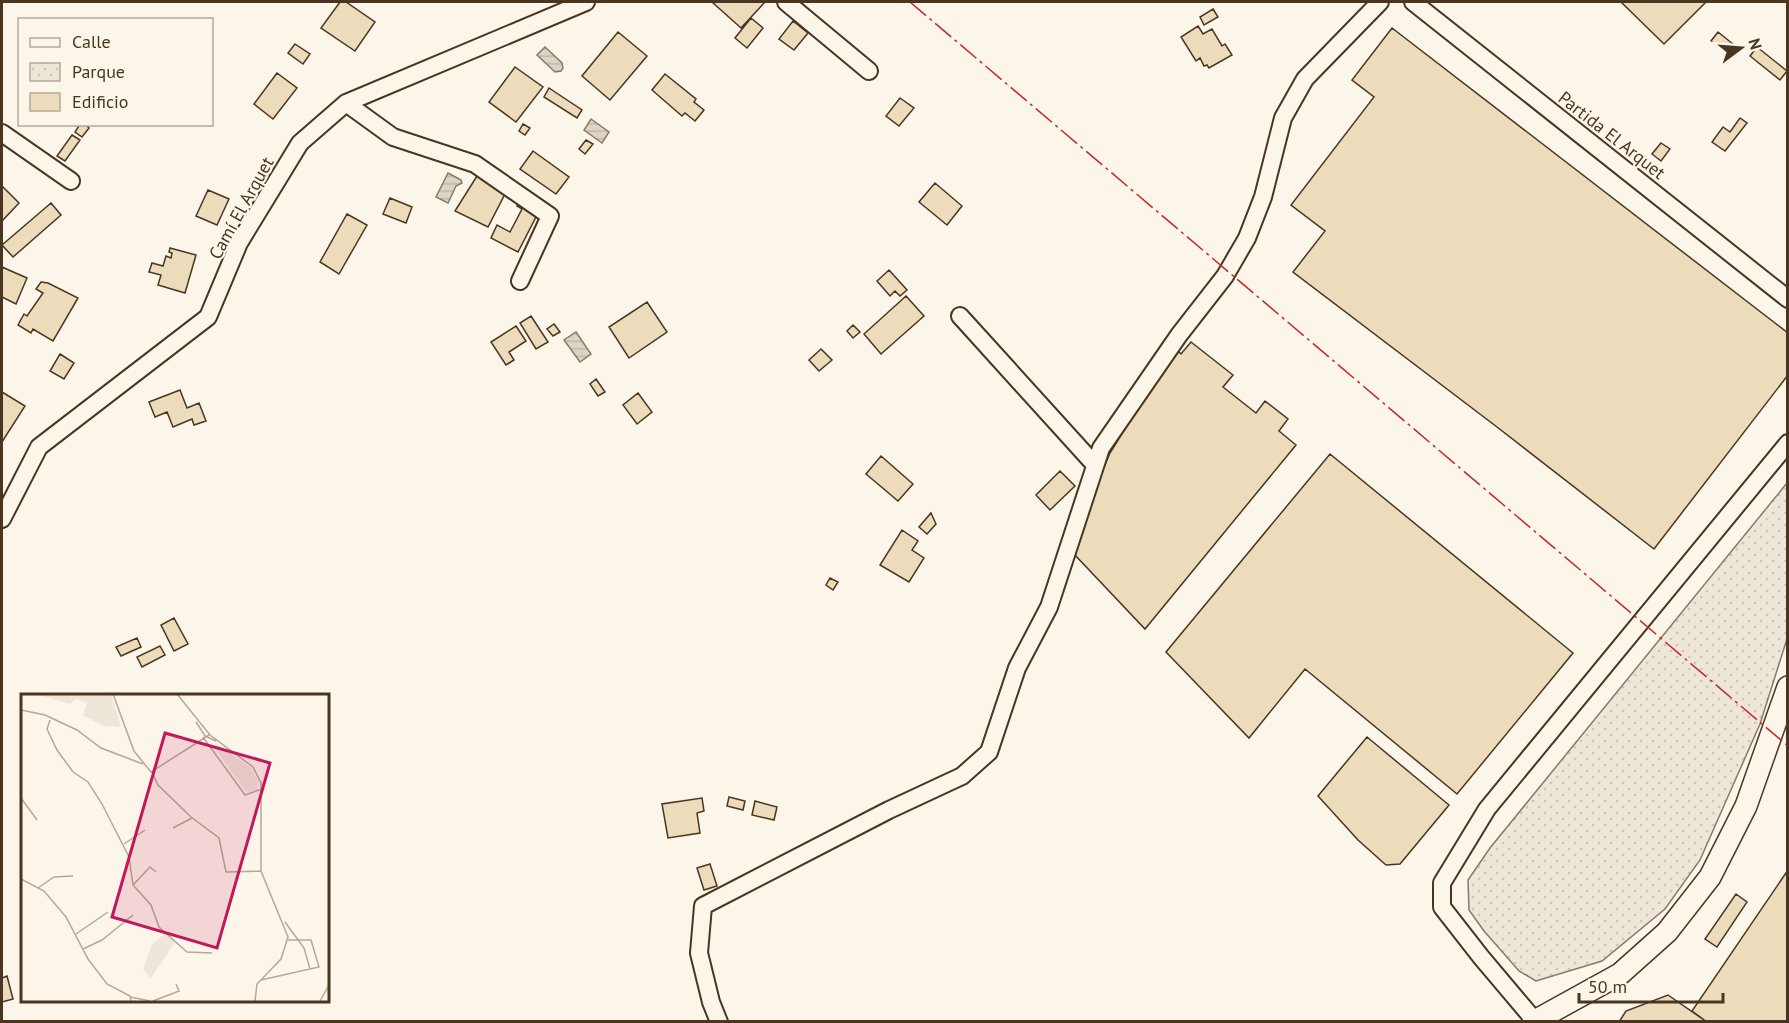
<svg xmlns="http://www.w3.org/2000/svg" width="1789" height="1023" font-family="'PT Sans',sans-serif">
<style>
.park{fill:url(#park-dots);stroke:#887966;stroke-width:1.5}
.water{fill:url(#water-rules);stroke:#887966;stroke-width:1.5}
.building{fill:#ecdcbc;stroke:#4a3520;stroke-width:1.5}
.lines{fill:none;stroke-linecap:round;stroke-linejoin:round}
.minor-casing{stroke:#4a3520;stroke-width:20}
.tertiary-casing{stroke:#4a3520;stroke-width:24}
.minor{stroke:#fbf6e9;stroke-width:16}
.tertiary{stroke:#fbf6e9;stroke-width:21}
.power{stroke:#c62828;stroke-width:1.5;stroke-dasharray:21 4.5 3 4.5;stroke-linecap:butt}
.labels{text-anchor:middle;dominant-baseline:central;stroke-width:4.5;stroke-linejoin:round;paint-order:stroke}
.street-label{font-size:18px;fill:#4a3520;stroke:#fbf6e9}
.inset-road{fill:none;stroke:#b4a999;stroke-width:1.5}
.view{fill:#c2185b;fill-opacity:0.15;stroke:#c2185b;stroke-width:3}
.inset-edge{fill:none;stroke:#4a3520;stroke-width:3}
</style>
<defs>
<pattern id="park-dots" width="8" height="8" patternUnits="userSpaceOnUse" patternTransform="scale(1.5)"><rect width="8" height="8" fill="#ede6d9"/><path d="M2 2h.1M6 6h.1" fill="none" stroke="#cdc6ba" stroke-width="1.8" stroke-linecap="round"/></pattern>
<pattern id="water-rules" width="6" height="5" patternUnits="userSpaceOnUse" patternTransform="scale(1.5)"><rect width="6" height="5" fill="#dcd4c6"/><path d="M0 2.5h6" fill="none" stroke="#beb7aa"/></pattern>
</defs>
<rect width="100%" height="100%" fill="#fbf6e9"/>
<path class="park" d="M1787,483V639L1760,724L1700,860L1665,909L1602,961L1536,981L1519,971L1484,931L1469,910L1468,880L1490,848Z"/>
<path class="water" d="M545,47L562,63L563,68L561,71L555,72L537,55Z
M591,119L609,132L602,143L584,130Z
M448,173L461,180L462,183L456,186L448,203L436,197Z
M576,332L591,354L580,362L564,340Z"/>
<path class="building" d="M340,2H346L375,22L355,51L321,28Z
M712,2H765L741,28Z
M1621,2H1706L1664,44Z
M1213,9L1218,17L1204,25L1200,17Z
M751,18L763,28L747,48L735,38Z
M793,21L808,33L794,50L779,39Z
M1198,26L1203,34L1212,29L1222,46L1225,44L1232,55L1209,68L1207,65L1204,66L1200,58L1196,61L1181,37Z
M1392,28L1788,333V375L1654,549L1497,427L1293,272L1325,231L1291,205L1374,97L1352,80Z
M618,32L647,56L610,100L582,76Z
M1718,32L1733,44L1726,53L1711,41Z
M295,44L310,54L303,64L288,53Z
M1757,47L1787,71L1780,80L1750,56Z
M515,67L543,87L516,122L489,102Z
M277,73L297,88L273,119L254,104Z
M665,74L696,99L694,102L704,110L695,121L685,113L682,116L652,90Z
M549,88L582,110L577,118L544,97Z
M900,98L914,108L899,126L886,116Z
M1740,118L1747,123L1725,151L1712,142L1723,127L1730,132Z
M80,124H85L89,128L82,137L75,132Z
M523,124L530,128L525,135L519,131Z
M72,135L80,140L65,161L57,156Z
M586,140L593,144L585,154L579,149Z
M1661,143L1670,149L1661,161L1652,154Z
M533,151L569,177L556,194L520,169Z
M477,176L507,190L488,227L455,211Z
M935,183L962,206L947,225L919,202Z
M2,186L19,203L2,221Z
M208,190L229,199L217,225L196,216Z
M390,198L412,207L406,223L383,214Z
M520,199L538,213L518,252L491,238L497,225L510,232L522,209L517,206Z
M51,203L61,215L13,257L2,245Z
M347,214L367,225L339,274L320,262Z
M170,248L196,255L185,293L158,285L161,275L149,272L152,263L163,266L166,256L171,258L172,253L169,252Z
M2,267L27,278L16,304L2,297Z
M889,270L907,290L900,296L895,291L890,296L877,281Z
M41,282L48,283L78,298L53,341L33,329L31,333L18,325L24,314L27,316L43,293L36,289Z
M906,296L924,316L881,354L864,334Z
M647,302L667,332L629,358L609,327Z
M531,316L548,342L536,349L520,323Z
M554,324L560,332L553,336L547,329Z
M853,325L860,332L853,338L847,331Z
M516,326L526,341L509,352L514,360L506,365L491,342Z
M1191,342L1233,375L1223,387L1256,413L1265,401L1288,419L1279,431L1296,445L1145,629L1074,554L1100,476L1110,453L1147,393L1178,351L1181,354Z
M821,349L832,360L819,371L809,360Z
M60,354L74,363L64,379L50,371Z
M596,379L605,392L598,396L590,384Z
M180,390L187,408L199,403L206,421L194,425L192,419L173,427L167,412L155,417L149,402Z
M2,392L25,406L2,442Z
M638,393L652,412L637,424L623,405Z
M1330,454L1573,653L1457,794L1305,669L1249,738L1166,652Z
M881,456L913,484L898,501L866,474Z
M1060,471L1075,486L1050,510L1036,495Z
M931,513L936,524L927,534L919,527Z
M902,530L918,541L912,550L924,558L909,582L880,565Z
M830,578L838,582L833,590L826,585Z
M174,618L188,644L174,651L161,625Z
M137,638L141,647L121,656L116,647Z
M160,646L165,655L142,667L137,657Z
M1367,737L1449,805L1400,864L1386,865L1358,840L1318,796Z
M729,797L745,801L743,810L727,806Z
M702,798L704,811L697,813L700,833L668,838L662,804Z
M755,801L777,807L774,820L752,815Z
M710,864L717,886L704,890L697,868Z
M1788,870V1022H1707L1692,1011Z
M1736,894L1747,902L1717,947L1705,939Z
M7,976L13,999L2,1002V978Z
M1668,995L1707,1022H1619L1626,1011Z"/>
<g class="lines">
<g class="minor-casing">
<path id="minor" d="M786,2L869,71
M1413,2L1788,299
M346,103L393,137L475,164L550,216L520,281
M2,133L71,181
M960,316L1095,465
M2,519L39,447L208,317L239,243L300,143L346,103L586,2
M1535,1021L1481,957L1442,907V883L1487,809L1788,443
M719,1022L711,1002L699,953L703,906L889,810L962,776L989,752L1017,668L1049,607L1101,448L1179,335L1225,276L1247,238L1263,197L1283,118L1305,79L1380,2"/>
</g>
<g class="tertiary-casing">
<path id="tertiary" d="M1533,1022L1620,974L1667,932L1710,877L1746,806L1788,687"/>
</g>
<use href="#minor" class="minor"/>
<use href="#tertiary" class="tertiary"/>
<path class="power" d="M910,2L1788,746"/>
</g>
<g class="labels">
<g class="street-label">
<text transform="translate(1612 135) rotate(38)">Partida El Arquet</text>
<text transform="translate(241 208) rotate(-61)">Camí El Arquet</text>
</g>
</g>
<g transform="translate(21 694)">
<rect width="308" height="308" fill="#fbf6e9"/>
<path d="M15,0H90L100,33L82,32L62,21L66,9L55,5L49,10Z" fill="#ede6d9"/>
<path d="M195,49L230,74L237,87L236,96L225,98L193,53ZM144,240L155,247L130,284L122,275L131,250Z" fill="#ede6d9"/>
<path class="inset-road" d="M92,0L113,57L130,78L188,41M156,0L189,41L232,73L240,89V177L267,243L260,265L236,290L234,307M0,16L24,21L56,36L80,54L122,70M29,26L26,35L36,56L52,78L67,88L81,110L108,163L112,191L130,211L138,233L166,258L191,259M175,28L184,42L195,47M182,43L224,101L241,95M131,78L137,91L170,123L198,144L205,178L240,177M0,104L16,126M152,134L171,124M103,150L124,136M0,185L23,197L45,223L67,265L86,290L109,302L110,307M112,191L129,173L135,178M17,194L33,183L52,182M55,240L87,218M267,246H290L298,273L289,275M62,255L81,246L112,221M240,286L289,275L283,254L264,228M109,303L129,307M132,307L158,297L155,290M299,307L308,291"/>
<path class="view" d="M144,39L249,69L196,254L91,223Z"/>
<rect width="308" height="308" class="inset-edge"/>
</g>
<rect width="1789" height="1023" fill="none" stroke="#4a3520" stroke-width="6"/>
<rect x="18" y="18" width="195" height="108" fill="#fbf6e9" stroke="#b4a999" stroke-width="1.5"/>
<rect x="30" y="38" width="30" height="9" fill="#fbf6e9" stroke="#b4a999" stroke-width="1.5"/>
<text x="72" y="48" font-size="18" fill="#4a3520">Calle</text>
<rect x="30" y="63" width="30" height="18" fill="url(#park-dots)" stroke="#b4a999" stroke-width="1.5"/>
<text x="72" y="78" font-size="18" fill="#4a3520">Parque</text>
<rect x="30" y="93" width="30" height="18" fill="#ecdcbc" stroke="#b4a999" stroke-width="1.5"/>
<text x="72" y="108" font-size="18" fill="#4a3520">Edificio</text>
<g transform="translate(1741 48) rotate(74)" stroke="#fbf6e9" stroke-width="4.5" paint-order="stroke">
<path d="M0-4.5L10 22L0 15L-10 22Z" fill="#4a3520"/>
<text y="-9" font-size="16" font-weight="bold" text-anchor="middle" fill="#4a3520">N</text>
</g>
<path d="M1579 993v9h144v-9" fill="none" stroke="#4a3520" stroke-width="3"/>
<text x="1588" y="993" font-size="18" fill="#4a3520" stroke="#fbf6e9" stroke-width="4.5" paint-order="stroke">50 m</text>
</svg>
